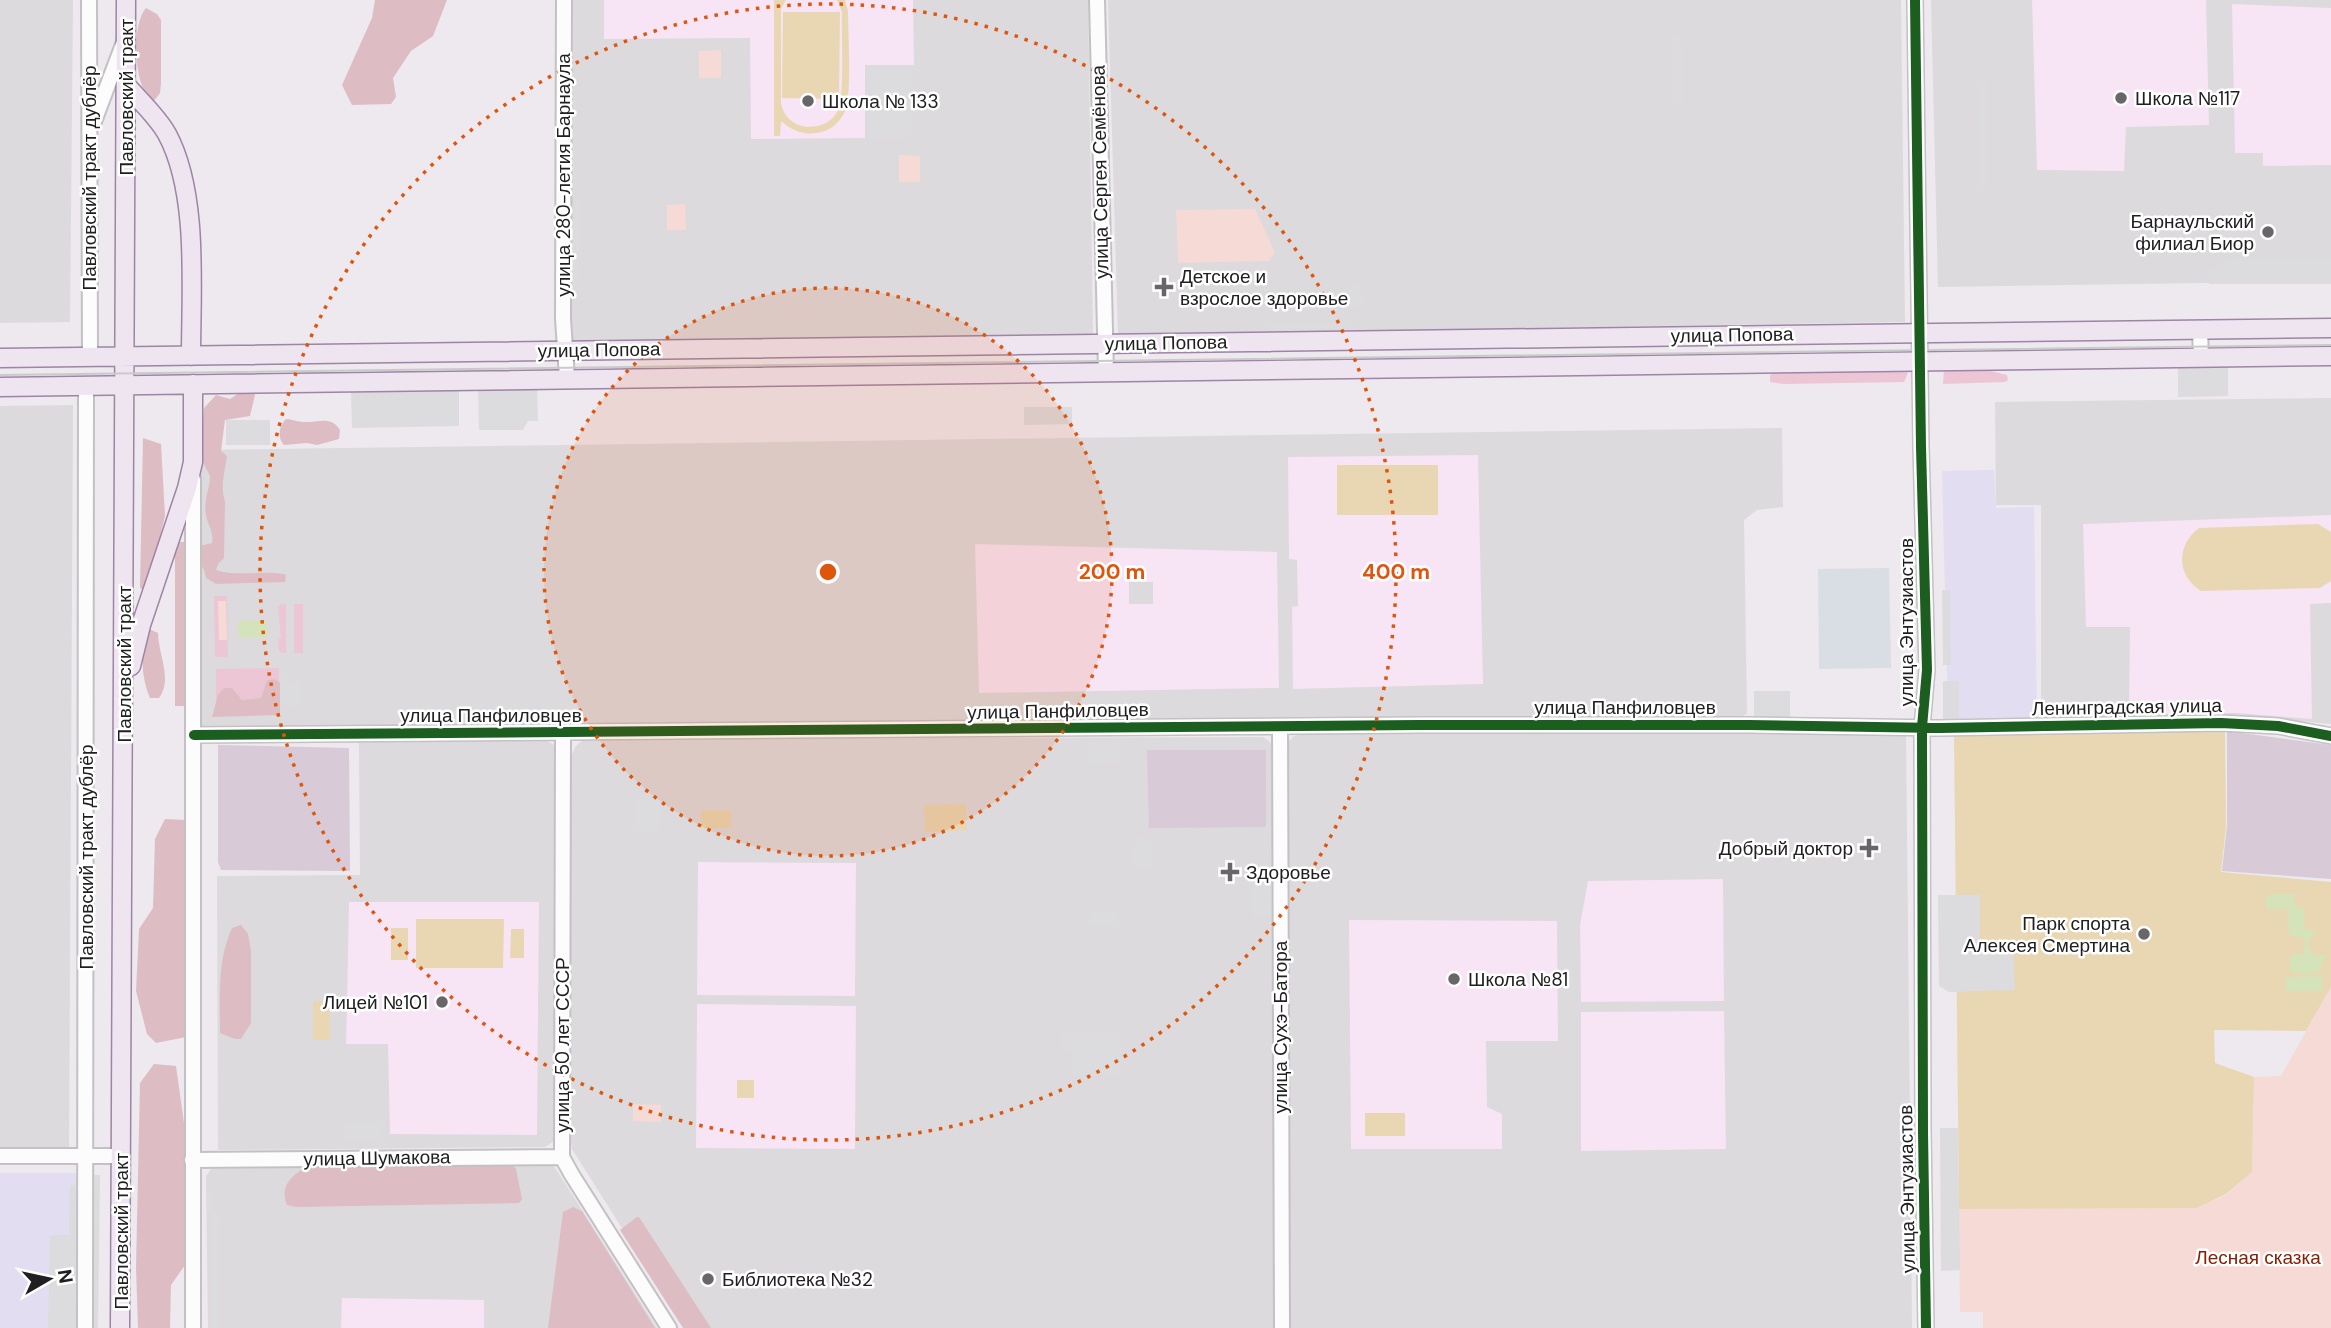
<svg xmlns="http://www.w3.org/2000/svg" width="2331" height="1328" font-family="'DM Sans',sans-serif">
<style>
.residential{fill:#dcdadd}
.commercial{fill:#e2ddf0}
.industrial{fill:#d9dee4}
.education{fill:#f7e4f5;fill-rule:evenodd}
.construction{fill:#d8cad6}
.grass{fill:#edc6d6}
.forest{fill:#debcc4}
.park{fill:#f5dad5}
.pitch{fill:#e8d7b2}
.parking{fill:#dcdbdd}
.water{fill:#d5e3ba}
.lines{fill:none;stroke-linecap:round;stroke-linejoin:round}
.minor-casing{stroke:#c3c1c4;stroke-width:18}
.major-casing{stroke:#9e84a5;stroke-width:21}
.minor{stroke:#fcfcfc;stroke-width:14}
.major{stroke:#eee5f1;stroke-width:18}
.tram{stroke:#cbcacb;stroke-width:2}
.cycleway-casing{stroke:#fff;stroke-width:15}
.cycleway{stroke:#1b5e20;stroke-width:10}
.ring{fill:none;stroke:#de560d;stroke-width:3.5;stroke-dasharray:3.5 7}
.poi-dot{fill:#686668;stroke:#fff;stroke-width:2.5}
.labels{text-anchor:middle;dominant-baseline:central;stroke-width:5;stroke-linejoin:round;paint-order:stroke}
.street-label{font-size:19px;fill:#202020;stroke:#fff}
.poi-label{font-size:19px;fill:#202020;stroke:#fff;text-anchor:start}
.park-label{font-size:19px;fill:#852106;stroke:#fff}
.centre{fill:#de560d;stroke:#fff;stroke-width:3.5}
.ring-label{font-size:21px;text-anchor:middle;font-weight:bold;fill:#de560d;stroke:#fff;stroke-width:5;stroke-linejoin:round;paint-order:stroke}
</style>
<rect width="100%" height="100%" fill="#ede9ee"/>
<path class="residential" d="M0,0H73L70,322L0,323Z
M573,0H1088L1093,335L571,343Z
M1108,0H1901L1905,322L1118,335Z
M1931,0H2331V281L1938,287Z
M2331,398V724L2238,715L2041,718V505H1996L1995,402Z
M73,405L69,1150L0,1149V406Z
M1782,428L1783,507L1757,510L1744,520L1747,713L1742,717L699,722L202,728L198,450Z
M1906,733L1912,1328H1288L1286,744L1294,736L1304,734Z
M1263,737L1270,742L1272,749L1278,1328H685L572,1149L567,1122L569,760L576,746L584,739Z
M545,740L554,745L558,756L557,1132L554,1141L545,1147L218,1150L217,876L360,875L359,742Z
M545,1163L551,1164L556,1169L657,1328H208L206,1176L211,1169Z"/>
<path class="commercial" d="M1994,470L1996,508L2034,507L2037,718L1948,719L1942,471Z
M0,1173H84L83,1328H0Z"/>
<path class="industrial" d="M1889,568L1891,668L1819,669L1818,569Z"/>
<path class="education" d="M604,0H913L914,65H865V138L751,139L750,38L604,39Z
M2032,0H2206L2209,125L2126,127L2124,171L2037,170Z
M2232,4L2331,8V165L2263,166V153H2235Z
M1478,455L1483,684L1293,689L1292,607L1298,606L1297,560L1289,559L1288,457Z
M2331,515V603L2310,604L2312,719L2236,713L2129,714L2130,627H2086L2083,524Z
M975,544L1277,552L1279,688L979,693ZM1129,582H1153V604H1129Z
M698,862L856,863L855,996L697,995Z
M1723,879L1724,1001L1581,1002L1580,925L1588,881Z
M349,902H539L537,1135L390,1134L388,1044H346Z
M1349,920L1557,921L1558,1041H1486L1487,1107L1502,1114V1149H1351Z
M697,1004L856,1006L855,1149L696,1148Z
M1724,1011L1726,1149L1581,1151V1012Z
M342,1298L484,1300V1328H341Z"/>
<path class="construction" d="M2227,731L2331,745V879L2222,871L2227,825Z
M218,745L349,748L350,871L221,870L218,862Z
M1147,750H1266V827L1149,828Z"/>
<path class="grass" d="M1904,370L1908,373L1904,382L1784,384L1770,382V375L1781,371Z
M1987,370L2007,375L2008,380L2005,382L1943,384L1944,371Z
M214,596H227L228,657H215Z
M281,604H286V653H281L279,650L278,639L281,638L278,607Z
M294,604H303V653H294Z
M279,668V714H216V669Z"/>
<path class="forest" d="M375,0H447L433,36L411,51L393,78L396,97L391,104L352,105L342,85L372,18Z
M146,8L157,14L161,20V84L160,93L154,101C149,95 143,90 141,83C135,65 133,22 146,8Z
M242,391H252L255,395L250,416L225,420L221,451L227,456C225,469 220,489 225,501L224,558L218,564L216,570C237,577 261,570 284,574L286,575L285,582L216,584L206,578L204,570L197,557L200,546L212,543C214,533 208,525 206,515C203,501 210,489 210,476L200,456L204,408L216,395L230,399Z
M286,419C292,419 297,422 303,422C318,423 331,415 340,430L339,439L317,445L307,443L284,445C277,438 279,426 286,419Z
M143,438L161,444L165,516L147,591L140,588Z
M175,542H188V706H175Z
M149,629L158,633C158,653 173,680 159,698H150C141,677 141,654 145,631Z
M275,679L280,683V715L212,717L218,695L224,688H232L242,700L261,698L267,680Z
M165,819L186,820V1037L156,1043L147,1034L136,991L139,929L153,908L155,839Z
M241,925L248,934L251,951V1023L241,1039H235L220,1033C220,997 217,961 232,928Z
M154,1064L176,1066L184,1123L185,1265L171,1285L170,1328H138L136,1267L140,1083Z
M310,1165H512L516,1169L522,1199L519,1203L296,1207L287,1205C279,1185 293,1174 310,1165Z
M573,1207L582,1211L655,1328H548L563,1212Z
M637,1217H639L711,1328H683L620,1230Z"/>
<path class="park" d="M721,50V78H699V51Z
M899,155L920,156V182H899Z
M685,204L686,230H667V205Z
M1255,209L1275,252L1269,261L1178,263L1176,210Z
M226,601L227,640H219L218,601Z
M2331,987V1328H1983V1312H1960L1959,1209L2197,1208L2226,1195L2252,1172L2254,1077L2281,1076Z
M633,1104L661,1105V1122L633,1121Z"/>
<path class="pitch" d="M774,0H786L781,9V104C784,115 790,123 802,126C816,129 832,124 838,110C845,94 841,32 842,12L837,0H845L848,11C848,32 852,94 845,111C840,123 829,132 816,133C802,135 791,130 781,121L780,136H774Z
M783,12H840L839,99L782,98Z
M1337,465H1438V515H1337Z
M2318,524L2331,532V581L2320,588L2201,591C2176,575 2176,546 2199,528Z
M2225,730L2226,826L2221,872L2331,882V987L2306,1031L2214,1030L2215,1063L2254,1077L2252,1172L2226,1194L2197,1208L1959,1209L1954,733Z
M966,804L967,830L925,832L924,805Z
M701,810H731V828H701Z
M416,919H504L503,968H416Z
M391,928H408V960H391Z
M511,929H524V958H510Z
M313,1001H329L330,1040H313Z
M737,1080H754V1098H737Z
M1365,1113H1405V1136H1365Z"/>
<path class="parking" d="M1673,35H1681L1682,103H1673Z
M871,70H912L911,138H870Z
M1977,81H1986L1988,190H1978Z
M574,200H581L579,286H572Z
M2231,260H2331V284H2209V270Z
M1359,282L1366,306L1322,308L1321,299Z
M1349,322L1352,331L1267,332V323Z
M2178,367H2228V396L2178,397Z
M537,385L538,421H528L523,430H479L478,386Z
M459,390V426L352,428L351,392Z
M1024,407H1072V424L1024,425Z
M226,420H270V445H226Z
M1942,590H1950L1951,665H1943Z
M280,671H288L289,682H300L301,707H281Z
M1943,681H1959V721H1943Z
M1754,691H1790V717H1754Z
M1087,743H1120V762L1087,763Z
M634,800H661L660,831H634Z
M1137,838L1153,839V868H1131V854Z
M1252,864H1273V918H1252Z
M1938,895H1980V941L2013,942L2015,990L1949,992L1939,986Z
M1117,911V925H1090V912Z
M1061,1032H1121V1075H1072V1050H1061Z
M381,1123V1142H344L343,1124Z
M1940,1128H1958L1960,1270L1941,1271Z
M87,1175H100L98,1328H48L50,1235H69L70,1185L87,1186Z
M207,1190H214L213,1211H220L218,1328H211L212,1212L207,1211Z"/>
<path class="water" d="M260,620L266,622L268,637L244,638L238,634V621Z
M2294,894L2295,907L2304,909V928L2316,931L2308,942L2310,951L2315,955H2326L2318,972L2306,974V977L2322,976V991H2286V977H2302V973L2290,972V955L2302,954L2305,950V938L2289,935L2287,909L2266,908V895Z"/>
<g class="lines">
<g class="minor-casing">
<path id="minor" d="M89,0L90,357
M564,0L563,319L567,378
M1097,0L1106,372
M1915,0L1921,447L1927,670L1922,727L1923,1131L1926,1328
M93,124L124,42
M2200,329L2201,358
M1280,726L1282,1328
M563,732L562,1157L572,1175L669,1328
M194,735L1419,725H1749L1940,728L2221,723L2278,726L2331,736
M0,1156H122
M192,1160L562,1157
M85,1328L86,385
M193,1328V479"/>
</g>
<g class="major-casing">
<path id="major" d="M126,85C139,100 157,116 167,134C199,193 191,289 191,356
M0,358L2331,328
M0,387L2331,356
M131,666L141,625L187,488L193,462V384
M120,1328L126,0"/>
</g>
<use href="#minor" class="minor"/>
<use href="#major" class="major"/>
<path class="tram" d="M0,375L2331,345"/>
<g class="cycleway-casing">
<path id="cycleway" d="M1915,0L1921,447L1927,670L1922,727L1923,1131L1926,1328
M194,735L1419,725H1749L1940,728L2221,723L2278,726L2331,736"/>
</g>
<use href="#cycleway" class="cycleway"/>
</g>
<circle cx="828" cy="572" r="284" fill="#de560d" fill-opacity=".12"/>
<g class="ring">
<circle cx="828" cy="572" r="284"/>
<circle cx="828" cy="572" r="568"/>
</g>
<g class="poi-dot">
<circle cx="2121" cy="98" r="7"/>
<circle cx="808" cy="101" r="7"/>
<circle cx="2268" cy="232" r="7"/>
<path d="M1160.5 276.5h7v7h7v7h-7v7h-7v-7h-7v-7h7z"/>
<path d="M1865.5 837.5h7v7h7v7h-7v7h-7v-7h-7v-7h7z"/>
<path d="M1226.5 861.5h7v7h7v7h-7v7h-7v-7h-7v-7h7z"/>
<circle cx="2144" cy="934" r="7"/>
<circle cx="1454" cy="979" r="7"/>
<circle cx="442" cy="1002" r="7"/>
<circle cx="708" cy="1279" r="7"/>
</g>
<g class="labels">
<g class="street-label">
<text transform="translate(126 97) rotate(-90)">Павловский тракт</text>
<text transform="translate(1100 172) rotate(-91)">улица Сергея Семёнова</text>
<text transform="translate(563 175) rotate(-90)">улица 280-летия Барнаула</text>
<text transform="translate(89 178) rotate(-90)">Павловский тракт дублёр</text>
<text transform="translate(1732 335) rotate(-1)">улица Попова</text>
<text transform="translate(1166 343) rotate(-1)">улица Попова</text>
<text transform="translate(599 350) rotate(-1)">улица Попова</text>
<text transform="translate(1906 622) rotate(-90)">улица Энтузиастов</text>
<text transform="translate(124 664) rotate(-90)">Павловский тракт</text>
<text x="1625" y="707">улица Панфиловцев</text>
<text transform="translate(2127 707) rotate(-1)">Ленинградская улица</text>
<text transform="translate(1058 711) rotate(-1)">улица Панфиловцев</text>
<text x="491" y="715">улица Панфиловцев</text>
<text transform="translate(86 857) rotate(-90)">Павловский тракт дублёр</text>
<text transform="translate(1280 1027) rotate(-90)">улица Сухэ-Батора</text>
<text transform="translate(562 1045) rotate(-90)">улица 50 лет СССР</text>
<text transform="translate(377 1158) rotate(-1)">улица Шумакова</text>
<text transform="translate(1907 1189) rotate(-91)">улица Энтузиастов</text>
<text transform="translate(121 1231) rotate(-90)">Павловский тракт</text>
</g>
<g class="poi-label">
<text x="2135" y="98">Школа №117</text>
<text x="822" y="101">Школа № 133</text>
<text x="2254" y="221" text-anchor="end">Барнаульский<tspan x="2254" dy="22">филиал Биор</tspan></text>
<text x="1180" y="276">Детское и<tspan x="1180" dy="22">взрослое здоровье</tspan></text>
<text x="1853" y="848" text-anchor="end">Добрый доктор</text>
<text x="1246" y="872">Здоровье</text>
<text x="2130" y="923" text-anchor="end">Парк спорта<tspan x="2130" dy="22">Алексея Смертина</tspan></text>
<text x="1468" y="979">Школа №81</text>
<text x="428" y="1002" text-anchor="end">Лицей №101</text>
<text x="722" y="1279">Библиотека №32</text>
</g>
<g class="park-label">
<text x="2258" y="1257">Лесная сказка</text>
</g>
</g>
<circle cx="828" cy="572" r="10" class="centre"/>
<g class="ring-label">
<text x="1112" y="579">200 m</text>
<text x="1396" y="579">400 m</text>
</g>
<g transform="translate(49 1279) rotate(81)" stroke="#ffffff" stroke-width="5" paint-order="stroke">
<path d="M0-5L12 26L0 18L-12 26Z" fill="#202020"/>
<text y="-10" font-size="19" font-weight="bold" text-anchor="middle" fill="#202020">N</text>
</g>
</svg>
